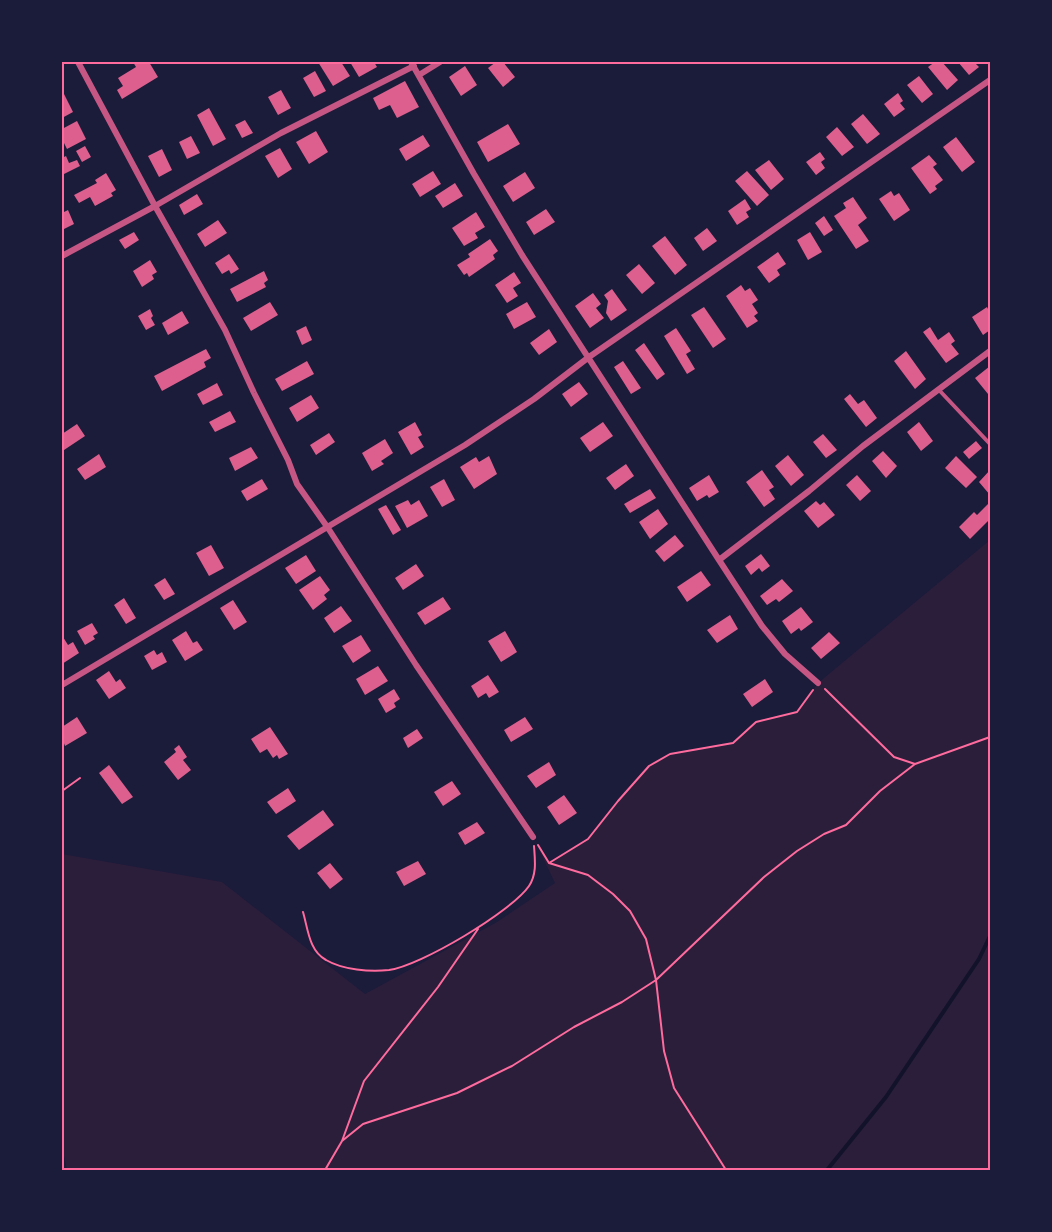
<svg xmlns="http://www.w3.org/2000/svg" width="1052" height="1232" font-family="'Golos Text',sans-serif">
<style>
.green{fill:#2a1e3b}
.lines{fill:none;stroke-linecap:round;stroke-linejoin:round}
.stream{stroke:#12122b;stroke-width:4}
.building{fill:#dd5f8e}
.path{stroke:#ff6b9d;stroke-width:2}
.service{stroke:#c65784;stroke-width:4}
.minor{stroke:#c65784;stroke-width:6}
.neatline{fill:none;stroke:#ff6b9d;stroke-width:2}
</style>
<rect width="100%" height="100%" fill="#1b1b3a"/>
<path class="green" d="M990,540V1170H67L62,1147V854L222,882L365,994L497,922L555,883L533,837L549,863L588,839L618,801L649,766L670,754L733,743L756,722L797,712L818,683Z"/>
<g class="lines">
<path class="stream" d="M827,1170L886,1097L979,959L990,936"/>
</g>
<path class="building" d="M133,62H149L158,77L122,99L117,90L123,86L118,78L136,67Z
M318,62H341L350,76L333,86Z
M350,62H374L377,67L359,77Z
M496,62H503L515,77L503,87L488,68Z
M935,62H942L958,80L947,90L928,67Z
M958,62H974L979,67L969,75Z
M465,66L477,85L461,96L449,77Z
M315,71L326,91L314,97L303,78Z
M919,76L933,94L922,103L907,85Z
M405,81L419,107L397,118L390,105L379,110L373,98Z
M281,90L291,108L278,115L268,97Z
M898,93L903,101L900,103L905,109L894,117L884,104Z
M64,94L73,112L62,118V95Z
M209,108L226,139L213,146L197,115Z
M863,114L880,134L867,144L851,124Z
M245,120L253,133L242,138L235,125Z
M77,121L86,139L67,149L64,143L62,144V129Z
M508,124L520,144L488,162L477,142Z
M837,127L854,147L842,156L826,137Z
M316,131L328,152L309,164L296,142Z
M423,135L430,146L406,161L399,149Z
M191,136L200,153L187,159L179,142Z
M956,137L975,162L962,172L943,147Z
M85,146L91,157L82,162L76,151Z
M280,148L292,169L278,178L265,156Z
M162,149L172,170L159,177L148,156Z
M820,152L825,159L821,162L825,168L816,175L806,162Z
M929,155L937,164L933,167L943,180L935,186L937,189L930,194L911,168Z
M66,156L69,163L77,160L80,166L64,174L62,170V158Z
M769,160L784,179L771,190L755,170Z
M433,171L441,184L420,197L412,184Z
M747,171L769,195L757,206L735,181Z
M525,172L535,188L513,202L503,186Z
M106,173L116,190L111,193L113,196L95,206L90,197L79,203L74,195L97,183L95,180Z
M455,183L463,196L443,208L435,196Z
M891,191L894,196L899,193L910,210L894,221L879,199Z
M197,194L203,204L184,215L179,205Z
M853,197L867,218L858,225L869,241L856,249L834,216L846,208L843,203Z
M745,199L751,209L746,212L749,217L737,225L728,211Z
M546,209L555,222L534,235L526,222Z
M68,210L74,224L62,230V213Z
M476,212L485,227L475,233L478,238L464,246L452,228Z
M824,216L833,230L824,236L815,223Z
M218,220L227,233L205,247L197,234Z
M707,228L717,241L703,251L694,238Z
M134,232L139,240L125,249L119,240Z
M810,232L822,252L808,260L797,240Z
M665,236L687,265L675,275L652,246Z
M490,239L498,251L493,255L495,259L469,277L467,273L464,275L457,265L470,257L468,254Z
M778,252L786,264L777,270L780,275L769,283L757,267Z
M229,254L239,269L231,274L229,270L222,274L215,263Z
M150,260L157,272L152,275L154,279L142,287L133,271Z
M639,264L655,283L642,294L626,275Z
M264,271L268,280L264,283L266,287L237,302L230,289Z
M514,272L521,283L513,288L518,296L507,303L495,285Z
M741,285L745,291L750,288L758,300L752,304L758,313L754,316L758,321L747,328L726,296Z
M612,289L627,310L611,321L606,313L608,301L604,295Z
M593,293L601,304L596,308L604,318L590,328L575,306Z
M270,302L278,315L251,331L243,318Z
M527,302L536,317L514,329L506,314Z
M704,307L726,339L713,348L691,315Z
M987,307L990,313V330L983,335L972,317Z
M150,309L153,316L151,318L155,325L146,330L138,316Z
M182,311L189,323L168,335L162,323Z
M306,326L312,340L302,345L296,331Z
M930,327L938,340L949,332L955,341L951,344L959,354L946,363L923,332Z
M676,328L691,351L686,354L695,369L687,374L664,336Z
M549,329L557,342L539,355L530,343Z
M644,343L665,374L657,380L635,350Z
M206,349L211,358L204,362L206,367L162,391L154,376Z
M906,351L926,379L915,389L894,361Z
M307,361L314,374L282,391L275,379Z
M623,361L641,388L631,394L614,367Z
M990,366V392L988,394L975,378Z
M579,382L588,394L571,407L562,394Z
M217,383L223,395L203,405L197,394Z
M850,394L858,404L864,400L877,418L866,427L844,399Z
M311,395L319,408L297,422L289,408Z
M230,411L236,422L215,432L209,422Z
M415,422L422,435L418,437L424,447L411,455L398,432Z
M603,422L613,436L590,452L580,438Z
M919,422L933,441L921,451L907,432Z
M77,424L85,436L64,450L62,445V434Z
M329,433L335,442L316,455L310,445Z
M823,434L837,450L826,458L813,442Z
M385,439L393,453L381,461L384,464L372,471L362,453Z
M976,441L982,448L969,459L963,452Z
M251,447L258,458L235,471L229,458Z
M883,451L897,466L886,478L872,461Z
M99,454L106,467L85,480L77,469Z
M788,455L804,475L791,486L775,466Z
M489,456L497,474L474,489L460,467L476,457L479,462Z
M956,456L977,477L966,488L945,468Z
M626,464L634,476L615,490L606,478Z
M762,470L774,487L769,490L775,499L764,507L746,482Z
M990,470V495L979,482Z
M709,475L719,492L709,498L707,495L697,501L689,488Z
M857,475L871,491L860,501L846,485Z
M262,479L268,489L247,501L241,491Z
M444,479L455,500L442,507L430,487Z
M650,489L656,498L630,513L624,504Z
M408,500L411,505L419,500L428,516L407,528L395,506Z
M816,501L820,505L824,502L835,515L818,528L804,511Z
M990,502V519L970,539L959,527L974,512L977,515Z
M386,505L401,530L393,535L378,509Z
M658,509L668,524L650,539L639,522Z
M675,535L684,546L664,562L655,551Z
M211,545L224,568L209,576L196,553Z
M761,554L770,566L762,572L759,568L751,575L745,566Z
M306,555L316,571L296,584L285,568Z
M416,564L424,576L403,590L395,578Z
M701,571L711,585L687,602L677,587Z
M320,576L330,590L324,595L327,599L313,610L299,590Z
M165,578L175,594L164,600L154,585Z
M782,579L793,591L779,602L776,599L767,605L760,596Z
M443,597L451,609L425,625L417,613Z
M124,598L136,618L126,624L114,605Z
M233,600L247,622L234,630L220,608Z
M341,606L352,621L334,633L324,618Z
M801,607L813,622L801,631L799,628L791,634L782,621Z
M730,615L738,629L717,643L707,630Z
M92,623L98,633L93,636L95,639L85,645L77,631Z
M186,631L193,643L197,641L203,650L185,661L172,640Z
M505,631L517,652L501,662L488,641Z
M829,632L840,643L821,659L811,648Z
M361,635L371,651L353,663L342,646Z
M63,637L68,645L73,642L79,653L62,664Z
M154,650L157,655L162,652L167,662L152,670L144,656Z
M378,666L388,681L365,695L356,679Z
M109,671L116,682L120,679L126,688L109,699L96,680Z
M488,675L499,692L489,698L486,693L478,698L471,686Z
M765,679L773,692L752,707L743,694Z
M394,689L400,699L394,703L396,707L386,713L378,699Z
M77,717L87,733L65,746L62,738V727Z
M525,717L533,729L511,742L504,730Z
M270,727L288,754L279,759L277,755L273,758L267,749L260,753L251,739Z
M417,729L423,738L408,748L403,738Z
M179,745L187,757L183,760L191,770L178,780L164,762L176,752L174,749Z
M549,762L556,775L536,788L527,776Z
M109,765L133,797L122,804L99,773Z
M452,781L461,794L443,806L434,792Z
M288,788L296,801L276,814L267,802Z
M564,795L577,813L559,825L547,807Z
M323,810L334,825L299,850L287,836Z
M477,822L485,833L465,845L458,833Z
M418,861L426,874L404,886L396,872Z
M330,863L343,879L330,889L317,873Z"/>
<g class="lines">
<path class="path" d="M825,689L894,757L915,764L990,737
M62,791L80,778
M538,845L549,863L588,839L618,801L649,766L670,754L733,743L756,722L797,712L813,690
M549,863L588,875L613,894L630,911L646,939L656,980L664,1051L674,1088L726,1170
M303,912C308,929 309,951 326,960C343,970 370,972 389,970C420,966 511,912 529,886C537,874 535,860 534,846
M342,1141L363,1124L457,1093L512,1066L574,1027L622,1002L656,980L764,877L797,851L824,834L846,825L880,791L915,764
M325,1170L342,1141L364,1081L438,987L478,929"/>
<path class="service" d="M939,390L990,444"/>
<path class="minor" d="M78,62L155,206L225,330L254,393L288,460L297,484L328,528L416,665L533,837
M411,62L474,174L522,255L719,560L762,626L785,654L818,683
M419,75L440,62
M62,256L155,206L281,133L414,66
M719,560L809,491L863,446L990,351
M62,685L465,445L534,399L589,357L990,80"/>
</g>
<rect width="1052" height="1232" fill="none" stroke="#1b1b3a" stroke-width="126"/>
<rect x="63" y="63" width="926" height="1106" class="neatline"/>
</svg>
